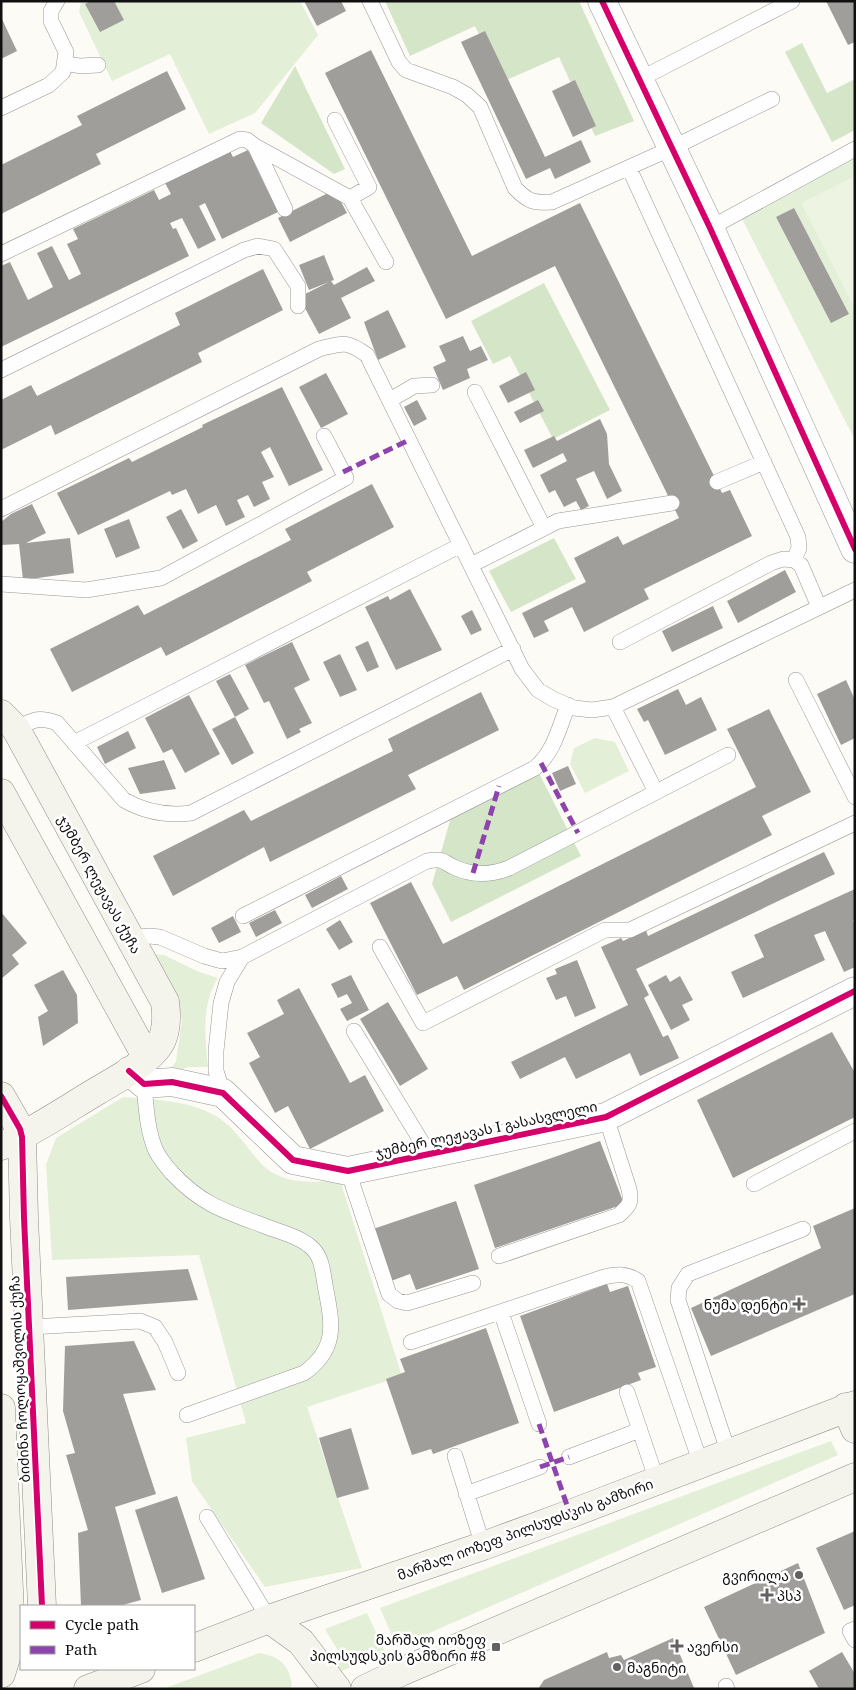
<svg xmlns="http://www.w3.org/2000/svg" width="856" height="1690" font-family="'Noto Serif','Noto Sans Georgian',serif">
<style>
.green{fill:#e4efd8}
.forest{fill:#d4e6c7}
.pitch{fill:#edf4e2}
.building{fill:#a09e9b}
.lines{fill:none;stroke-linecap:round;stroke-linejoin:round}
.lane-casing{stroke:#969694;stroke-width:16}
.street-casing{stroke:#969694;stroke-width:29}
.secondary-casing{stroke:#8d8c8a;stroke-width:29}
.lane{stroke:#fffefe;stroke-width:15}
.street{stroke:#fffefe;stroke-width:28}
.secondary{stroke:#f5f4ec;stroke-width:28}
.quiet{stroke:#8e44ad;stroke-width:5;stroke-dasharray:10 5;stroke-linecap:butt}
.cycleway-casing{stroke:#fff;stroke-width:9}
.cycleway{stroke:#d6006c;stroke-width:6}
.poi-dot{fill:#636260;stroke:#fff;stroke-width:2}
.labels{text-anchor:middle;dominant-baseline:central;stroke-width:5;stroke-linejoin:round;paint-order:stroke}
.street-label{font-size:14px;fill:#101010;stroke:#fff}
.poi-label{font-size:14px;fill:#101010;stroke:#fff;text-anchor:end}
</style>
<rect width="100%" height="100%" fill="#fcfbf6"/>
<path class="green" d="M81,1H300L318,35L255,113L209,134L170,54L112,81L79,12Z
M855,157V440L742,219Z
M595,738L615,742L629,771L585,793L570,764L574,748Z
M152,954L164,955L197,971L218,978C201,1004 205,1038 208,1067H189L167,1074L176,1061L182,1020L176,997Z
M123,1097C155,1100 188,1100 216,1116C234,1127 245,1145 258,1160C278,1185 312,1183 340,1180L402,1376L307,1407L362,1568L265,1587L192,1481L186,1438L246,1423L199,1255L52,1260L46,1165L56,1138Z
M831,1441L838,1455L397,1647L380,1608Z
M367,1613L385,1652L339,1672L337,1649L325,1629Z
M259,1653C279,1656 289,1664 292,1685L289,1689H163Z"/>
<path class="forest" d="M385,1H579L634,121L595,136L559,57L502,82L475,26L410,56Z
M802,43L827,93L855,79V130L832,142L785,52Z
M295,66L345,169L334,174L261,123Z
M544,283L610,410L553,439L510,356L493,364L471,321Z
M554,538L576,579L511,612L489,571Z
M539,773L581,856L451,922L432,884L451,817Z"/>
<path class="pitch" d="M855,176V309L801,203Z"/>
<path class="building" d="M91,1H114L124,20L100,32L85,4Z
M304,1H341L346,11L317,26Z
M826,1H855V42L848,45Z
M1,17L17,51L1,59Z
M485,31L545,157L581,140L591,162L555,179L550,168L526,179L461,42Z
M371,50L472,256L580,203L717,482L722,493L730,490L752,536L644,589L649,599L584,632L572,607L544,621L549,631L534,638L522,613L586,582L574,558L618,536L623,545L679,518L555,266L446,319L325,73Z
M167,71L186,109L96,154L101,164L1,214V165L82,125L77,116Z
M575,80L596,126L573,137L552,91Z
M248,150L278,212L222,239L205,203L199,206L216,240L198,249L182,218L170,223L173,229L176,228L189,256L1,347V266L10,262L28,300L53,287L37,253L52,246L69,280L81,274L67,244L78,239L73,229L154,190L159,200L171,194L165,183L230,151L233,157Z
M328,193L340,200L347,213L290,242L278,218Z
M794,208L849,314L831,323L776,217Z
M324,255L334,280L331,281L334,285L367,267L375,281L341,298L351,318L319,334L299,297L329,282L309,290L299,265Z
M263,269L283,310L198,353L202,362L55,435L51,425L1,450V400L31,385L37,396L180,325L175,313Z
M388,310L406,347L378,360L364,322Z
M463,336L470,351L481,346L488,360L467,369L470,378L443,390L433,367L446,361L439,346Z
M526,372L535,390L508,403L499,386Z
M326,373L348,414L321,428L299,387Z
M282,387L323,470L289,486L270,447L261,452L274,477L262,482L270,499L254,507L248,495L237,500L245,517L226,526L216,505L198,514L186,489L172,495L170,491L78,535L57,493L129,458L132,462L203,427L202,425Z
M417,400L427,419L414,426L404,407Z
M538,400L544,411L520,423L514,412Z
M600,419L607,434L609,464L622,491L607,499L594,471L576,479L589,506L581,510L576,501L564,507L555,490L549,493L540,475L567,461L563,453L533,468L524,450L554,436L557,441Z
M372,484L394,527L307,572L312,581L166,656L161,647L72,692L50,649L138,605L144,615L291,540L285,529Z
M32,504L46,533L26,543L70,538L74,573L23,580L19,544L1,545V522L11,514Z
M181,509L198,541L183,549L166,517Z
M129,519L140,548L116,558L104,529Z
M785,570L796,592L738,623L727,601Z
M410,589L442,650L396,670L365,607L388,596L390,600Z
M713,606L723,628L672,652L662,631Z
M472,610L482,630L471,635L461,616Z
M368,641L379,667L367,672L355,647Z
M292,642L310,680L294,688L312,723L299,729L301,732L287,739L269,701L264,703L245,665Z
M340,654L357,690L340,697L323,662Z
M230,674L249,709L235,717L216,681Z
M846,680L855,700V738L841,745L817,694Z
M678,689L686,705L701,697L717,730L665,755L648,720L644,722L637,709Z
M481,692L499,730L408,775L416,789L270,862L264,847L173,896L153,856L244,810L251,821L393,751L388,739Z
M189,695L220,754L185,773L172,749L163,753L145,718Z
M769,709L811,792L762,816L772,835L464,990L457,976L417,995L370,903L411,882L443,944L756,787L727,729Z
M235,717L254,753L232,765L212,729Z
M128,731L136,748L105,764L97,747Z
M164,760L176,789L140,794L128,768Z
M568,766L576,784L560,791L552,773Z
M824,852L835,874L636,969L649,995L644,998L663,1037L668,1035L679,1058L640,1076L630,1053L576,1079L565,1057L520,1079L511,1062L628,1005L601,947L621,938L623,941L646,930L648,936Z
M341,876L348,889L312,908L305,895Z
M855,889V919L853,920L855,923V967L844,972L825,931L814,935L825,960L743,998L731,972L764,957L754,935Z
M275,910L282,923L256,937L249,923Z
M1,912L27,943L12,955L19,964L1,979Z
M233,916L241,932L219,943L211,928Z
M340,920L353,942L339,950L326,929Z
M577,960L596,1008L575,1017L566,996L556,1000L546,978L557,974L555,969Z
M63,970L77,995L78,1023L43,1046L38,1017L48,1011L34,985Z
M351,975L369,1010L347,1021L340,1009L352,1003L347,994L338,998L331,984Z
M666,975L670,982L680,976L693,1000L682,1005L690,1020L671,1030L648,985Z
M299,988L350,1083L365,1075L384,1111L310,1149L288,1106L275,1113L249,1063L260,1057L247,1033L284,1014L277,1000Z
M388,1002L428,1069L400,1086L360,1019Z
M832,1032L855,1073V1117L733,1178L697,1100Z
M600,1141L624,1204L495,1248L474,1185Z
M456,1201L479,1269L416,1290L410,1274L391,1281L373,1229Z
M855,1208V1294L711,1356L691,1308L821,1248L813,1226Z
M188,1269L198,1300L68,1310L66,1277Z
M607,1284L610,1292L628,1286L656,1367L638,1373L641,1380L554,1412L520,1316Z
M486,1328L519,1423L433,1454L431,1449L412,1455L386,1379L405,1372L400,1359Z
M134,1341L156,1390L123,1394L156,1494L115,1507L141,1600L119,1606H81L78,1533L88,1530L66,1455L75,1453L63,1411L65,1346Z
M351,1428L369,1489L337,1498L319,1438Z
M177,1496L205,1579L162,1593L135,1510Z
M855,1531V1605L844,1610L816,1548Z
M798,1563L825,1633L736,1675L704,1607Z
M673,1638L694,1688L538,1689L544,1680L607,1652L609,1658L621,1655L624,1660Z
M842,1652L855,1674V1689H819L809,1671Z"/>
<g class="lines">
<g class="lane-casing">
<path id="lane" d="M370,1L399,62L406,70L453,87L467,95L480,107L515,188C528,202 534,203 552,202L672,148L772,99
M64,63L80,66L98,65
M640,79L792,1
M1,108L49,85L63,72L66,52L51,21V11L57,1
M335,120L369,187L350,198
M255,146L350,198L386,262
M629,168L798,537L799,548L794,560
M710,228L855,149
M1,254L240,139L247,140L255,146L285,209
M1,370L244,250L258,246L274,249L298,286V306
M475,392L544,528
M390,400L414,386L432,385
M717,482L764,462
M1,509L319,349C343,343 346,340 367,355L522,669L538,690L553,699L574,708L592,710L613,707L855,590
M471,565L558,521L672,503
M1,584L86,590L161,578L346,478L324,436
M620,642L771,563L783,559L794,560L801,565L819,607
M796,680L855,797
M613,707L656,792
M16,729C33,720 38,716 57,723L124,800C145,812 167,816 191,813L513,649
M74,743L461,545
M243,916L535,768C554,752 559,728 568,705
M130,938L149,936L160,937L204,956L222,961L242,957L427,861C445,858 442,862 456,868C474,876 491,875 509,868L728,755
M380,947L423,1023L605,930H630L855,823
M354,1031L429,1154
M144,1084C146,1106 147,1131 156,1151C160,1159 166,1166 172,1173C201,1204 224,1211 262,1225C279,1232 300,1236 313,1249C322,1258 323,1273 325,1285C332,1322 339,1348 304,1373L187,1415
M223,1093L216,1071V1051L221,1003L227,982L242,957
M348,1171L389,1294L398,1301L407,1303L473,1283
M754,1184L855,1131
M499,1256L619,1215C629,1206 632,1203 629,1189L606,1117
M501,1312L539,1424
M30,1327L140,1321L155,1327L165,1342L178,1373
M411,1342L604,1277C618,1274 626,1273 638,1281L701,1464
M627,1392L657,1481
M729,1454L678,1300L679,1288L688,1274L803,1229
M455,1456L483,1546
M569,1457L640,1430
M466,1494L540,1467
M207,1517L269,1619
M855,1629L850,1631L855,1640
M726,1686L727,1689"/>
</g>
<g class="street-casing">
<path id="street" d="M602,1L710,228L855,549
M129,1071L144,1084L172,1082L223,1093L293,1160L348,1171L606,1117L855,991"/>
</g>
<g class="secondary-casing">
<path id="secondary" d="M1,714L16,729L165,1002C167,1017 167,1037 156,1049C141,1067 117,1079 97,1091C65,1110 35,1131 1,1146
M1,793L147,1058
M1,1096L20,1129L22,1137L24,1218L42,1606
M846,1407L855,1429
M1,1408L10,1613L9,1648L1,1674
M269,1619L301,1642L337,1689
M194,1648L269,1619L483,1546L570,1514L855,1405
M88,1689L141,1669
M365,1689L401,1672L855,1477"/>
</g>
<use href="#lane" class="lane"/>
<use href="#street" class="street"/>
<use href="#secondary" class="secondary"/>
<path class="quiet" d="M343,472L409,440
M541,763L578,833
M473,873L499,786
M539,1424L570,1514
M540,1467L569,1457"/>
<g class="cycleway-casing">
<path id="cycleway" d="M602,1L710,228L855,549
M129,1071L144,1084L172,1082L223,1093L293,1160L348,1171L606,1117L855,991
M1,1096L20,1129L22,1137L24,1218L42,1606"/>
</g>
<use href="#cycleway" class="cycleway"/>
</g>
<g class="poi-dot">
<path d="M796.5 1296.5h5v5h5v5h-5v5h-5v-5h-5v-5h5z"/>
<circle cx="799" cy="1575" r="5"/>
<path d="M764.5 1587.5h5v5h5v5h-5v5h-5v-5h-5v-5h5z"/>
<path d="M674.5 1638.5h5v5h5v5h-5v5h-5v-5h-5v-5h5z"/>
<rect x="491" y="1642" width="10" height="10" rx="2.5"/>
<circle cx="617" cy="1667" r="5"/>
</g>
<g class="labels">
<g class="street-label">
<text transform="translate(100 884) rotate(61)">ჯუმბერ ლეჟავას ქუჩა</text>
<text transform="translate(486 1129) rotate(-12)">ჯუმბერ ლეჟავას I გასასვლელი</text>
<text transform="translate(19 1379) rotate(-93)">ბიძინა ჩოლოყაშვილის ქუჩა</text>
<text transform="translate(525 1529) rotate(-20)">მარშალ იოზეფ პილსუდსკის გამზირი</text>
</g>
<g class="poi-label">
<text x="788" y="1304">ნუმა დენტი</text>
<text x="789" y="1575">გვირილა</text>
<text x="777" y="1595" text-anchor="start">პსპ</text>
<text x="486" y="1639">მარშალ იოზეფ<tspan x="486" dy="16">პილსუდსკის გამზირი #8</tspan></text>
<text x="687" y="1646" text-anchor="start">ავერსი</text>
<text x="627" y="1667" text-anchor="start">მაგნიტი</text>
</g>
</g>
<rect width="856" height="1690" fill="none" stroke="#101010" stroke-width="5"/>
<rect x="20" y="1605" width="175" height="65" fill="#ffffff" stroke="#9f9f9f"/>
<rect x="30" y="1621" width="25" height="8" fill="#d6006c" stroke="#9f9f9f"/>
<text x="65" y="1630" font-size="15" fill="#101010">Cycle path</text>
<rect x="30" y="1646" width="25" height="8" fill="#8e44ad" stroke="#9f9f9f"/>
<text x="65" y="1655" font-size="15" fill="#101010">Path</text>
</svg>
